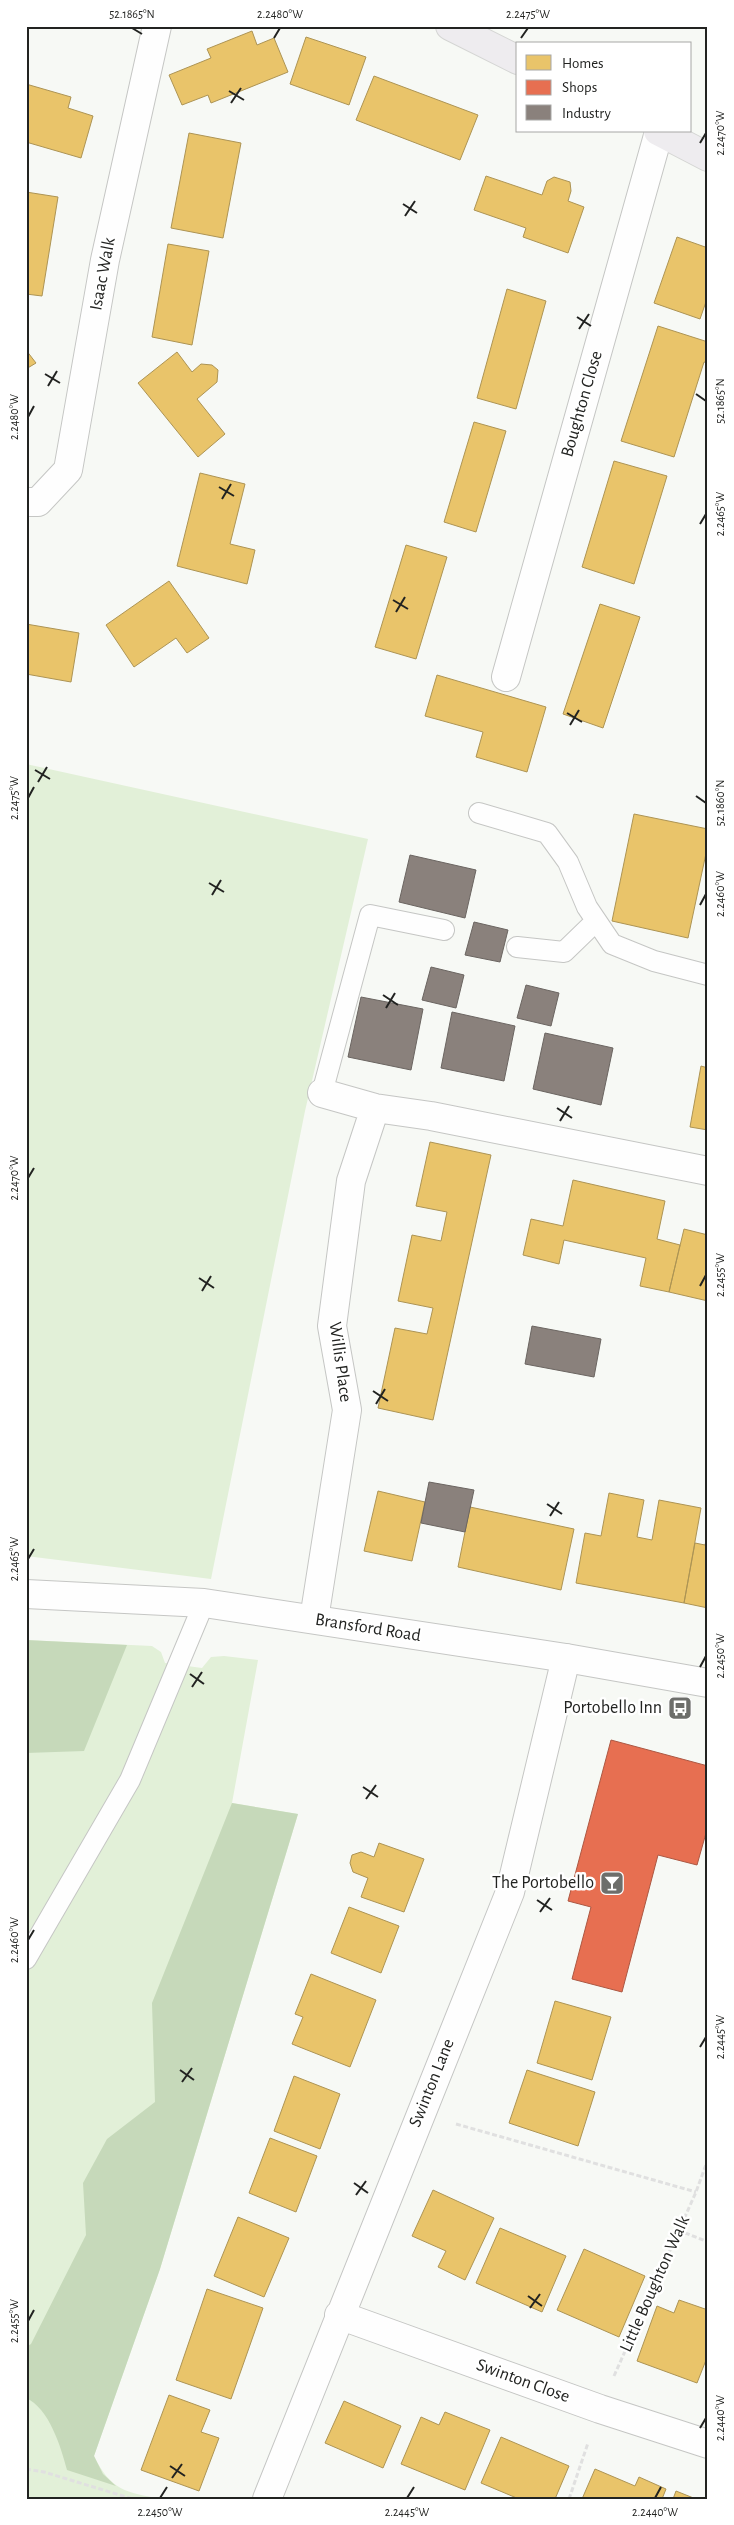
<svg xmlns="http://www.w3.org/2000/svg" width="734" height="2525" font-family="'Alegreya Sans',sans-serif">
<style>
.green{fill:#e2f0d8}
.forest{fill:#c6d9ba}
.homes{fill:#e9c46a;stroke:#ad9454}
.shops{fill:#e76f51;stroke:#ac5843}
.industry{fill:#8a817c;stroke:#6b6561}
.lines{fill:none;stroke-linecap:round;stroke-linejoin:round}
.lane-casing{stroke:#c5c6c4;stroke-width:22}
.street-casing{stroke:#c5c6c4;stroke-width:30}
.secondary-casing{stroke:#c5c6c4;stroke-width:30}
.primary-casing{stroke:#d4d5d3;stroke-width:30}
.path{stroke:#e0e0e0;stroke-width:3;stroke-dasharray:5 2.5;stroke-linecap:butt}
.lane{stroke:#fefefe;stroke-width:20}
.street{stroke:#fefefe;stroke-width:28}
.secondary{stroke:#fefefe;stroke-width:28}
.primary{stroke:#eeecef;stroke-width:28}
.ticks{fill:none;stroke:#222321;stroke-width:2}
.labels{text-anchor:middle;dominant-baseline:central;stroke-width:5;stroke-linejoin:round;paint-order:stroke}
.street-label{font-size:18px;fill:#222321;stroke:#fff}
.poi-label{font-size:18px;fill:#222321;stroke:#fff;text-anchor:end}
.neatline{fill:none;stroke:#222321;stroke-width:2}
.ticks-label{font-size:12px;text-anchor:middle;fill:#222321}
</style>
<rect width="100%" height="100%" fill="#f7f9f5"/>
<path class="green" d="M26,764L368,839L305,1111L211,1579L26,1556Z
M26,1640L152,1646L161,1652L165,1663L202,1668L211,1657L224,1656L258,1660L232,1803L298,1814L160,2269L94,2456C111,2491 126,2492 161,2499H26Z"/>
<path class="forest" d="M26,1640L127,1645L84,1751L26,1753Z
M232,1803L298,1814L160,2269L94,2456L103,2474L116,2486L67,2470C61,2447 49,2408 26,2398V2347L31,2344L86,2235L83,2183L107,2139L155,2102L152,2003Z"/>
<path class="homes" d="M252,31L257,45L274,38L288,72L211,103L208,95L182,105L169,75L211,58L207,49Z
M306,37L366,57L349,105L290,84Z
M374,76L478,115L460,160L356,120Z
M26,84L71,97L68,108L93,116L81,158L26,142Z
M189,133L241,143L223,238L171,228Z
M486,176L542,195L547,181L554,177L570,182L571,191L568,201L584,207L568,253L523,237L526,228L474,210Z
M26,192L58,197L42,296L26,294Z
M677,237L708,248V296L700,319L654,303Z
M168,244L209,251L192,345L152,337Z
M507,289L546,301L516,409L477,398Z
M658,326L708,342V363L704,362L674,457L621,441Z
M26,350L36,363L26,369Z
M177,352L192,372L201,364L212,365L218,370L217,382L197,399L225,434L198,457L138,383Z
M474,422L506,431L476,532L444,522Z
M614,461L667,476L634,584L582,567Z
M200,473L245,484L230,544L255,550L247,584L177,566Z
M406,545L447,557L416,659L375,647Z
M169,581L209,638L187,653L176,638L134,667L106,625Z
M600,604L640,617L603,728L563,714Z
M26,624L79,633L71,682L26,674Z
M437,675L546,707L527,772L476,757L483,732L425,716Z
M634,814L708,829V844L688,938L612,921Z
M701,1066L708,1068V1130L690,1127Z
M430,1142L491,1155L433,1420L378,1408L395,1328L427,1334L433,1308L398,1301L412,1235L441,1241L447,1212L416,1206Z
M573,1180L665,1201L657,1239L680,1245L669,1292L640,1286L646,1258L564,1240L559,1264L523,1255L531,1219L563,1226Z
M684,1229L708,1235V1301L669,1292Z
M378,1491L425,1502L412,1561L364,1551Z
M609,1493L644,1500L637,1537L652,1540L659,1500L701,1508L684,1603L576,1583L585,1533L601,1536Z
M470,1507L574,1529L561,1590L458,1567Z
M708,1533V1608L684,1603L695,1543L705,1545Z
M379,1843L424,1859L404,1912L361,1897L368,1878L353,1872L350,1863L352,1855L361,1852L374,1857Z
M349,1907L399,1926L381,1973L331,1953Z
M311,1974L376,2000L350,2067L292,2044L303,2017L295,2014Z
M555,2001L611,2017L592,2080L537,2063Z
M527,2070L595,2092L578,2146L509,2123Z
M294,2076L340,2094L320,2149L274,2131Z
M270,2138L317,2156L296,2212L249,2193Z
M433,2190L494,2218L465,2280L438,2267L446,2251L412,2236Z
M238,2217L289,2238L264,2297L214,2276Z
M500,2228L566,2256L542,2312L476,2283Z
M584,2249L645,2276L619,2337L557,2310Z
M207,2289L263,2308L231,2399L176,2380Z
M679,2300L708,2310V2355L697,2383L637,2361L657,2306L674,2313Z
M169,2395L210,2410L201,2432L219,2438L199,2491L141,2470Z
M344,2401L401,2426L383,2468L325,2443Z
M445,2412L490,2430L465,2490L401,2464L421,2417L439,2425Z
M501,2437L569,2466L555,2499H519L481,2483Z
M595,2469L635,2486L639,2477L666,2489L662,2499H582Z
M676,2491L696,2499H673Z"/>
<path class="shops" d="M611,1740L708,1766V1826L697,1865L658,1855L622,1992L572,1979L591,1907L568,1901Z"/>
<path class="industry" d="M410,855L476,870L465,918L399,902Z
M474,922L508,930L500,962L465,955Z
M431,967L464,975L456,1008L422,1000Z
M526,985L559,993L551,1026L517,1018Z
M361,997L423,1009L411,1070L348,1057Z
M452,1012L515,1026L504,1081L441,1068Z
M545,1033L613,1048L601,1105L533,1089Z
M532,1326L601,1339L594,1377L525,1364Z
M429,1482L474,1490L465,1532L421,1523Z"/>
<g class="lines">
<g class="lane-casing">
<path id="lane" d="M479,813L547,833L568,862L587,907L612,944L654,961L708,975
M517,947L564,952L596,921
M322,1093L370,915L444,930
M26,1959L130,1780L204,1603"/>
</g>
<g class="street-casing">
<path id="street" d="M26,502H38L68,470L105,260L157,26
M506,677L659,132
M322,1093L375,1108L431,1116L708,1171
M314,1619L347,1410L332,1326L351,1181L375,1108
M339,2315L600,2409L708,2444
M267,2499L510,1892L566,1658"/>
</g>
<g class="secondary-casing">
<path id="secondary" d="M26,1594L204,1603L566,1658L708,1683"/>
</g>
<g class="primary-casing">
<path id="primary" d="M450,26L518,60
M658,131L708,157"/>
</g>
<path class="path" d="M456,2124L696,2192
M678,2230L708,2242
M614,2376L696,2192L708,2159
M26,2469L44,2472L133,2499
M569,2499L588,2443"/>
<use href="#lane" class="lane"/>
<use href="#street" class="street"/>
<use href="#secondary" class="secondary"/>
<use href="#primary" class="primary"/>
</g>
<path class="ticks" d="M132,28L142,34M274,38L280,28M521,38L528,28M229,91L244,100M231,103L241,88M700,143L706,133M403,204L417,213M405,216L415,201M577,317L591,326M579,329L589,314M45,374L60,383M48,386L57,371M696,394L706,401M28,417L34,406M219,487L234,496M222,499L231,484M700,524L706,514M393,600L408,609M396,612L405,597M567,713L582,722M570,725L579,710M35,770L50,779M38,782L47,767M696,796L706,803M28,798L34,787M209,883L224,892M212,895L221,880M700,905L706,894M383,995L398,1005M386,1008L395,993M557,1108L572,1118M560,1121L569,1106M28,1178L34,1168M199,1278L214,1288M700,1286L706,1275M202,1291L211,1276M373,1391L388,1401M376,1404L385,1389M547,1504L562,1514M550,1516L559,1502M28,1559L34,1549M700,1667L706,1656M190,1674L204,1684M192,1687L202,1672M363,1787L378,1797M366,1799L376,1785M537,1900L552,1910M540,1912L550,1898M28,1940L34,1930M700,2047L706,2037M180,2070L194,2080M182,2082L192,2068M354,2183L368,2193M356,2195L366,2181M528,2296L542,2306M530,2308L540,2294M28,2321L34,2310M700,2428L706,2418M170,2466L185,2476M172,2478L182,2464M160,2498L167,2487M407,2498L414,2487M655,2498L661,2487"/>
<defs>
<g id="bus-square" transform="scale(1.25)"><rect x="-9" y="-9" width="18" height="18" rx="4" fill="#6d6e6b" stroke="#fff"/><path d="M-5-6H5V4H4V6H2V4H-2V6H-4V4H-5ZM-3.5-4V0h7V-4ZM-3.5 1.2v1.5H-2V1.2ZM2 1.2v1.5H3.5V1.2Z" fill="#fff"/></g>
<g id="bar-square" transform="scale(1.25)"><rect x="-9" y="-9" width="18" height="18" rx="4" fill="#6d6e6b" stroke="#fff"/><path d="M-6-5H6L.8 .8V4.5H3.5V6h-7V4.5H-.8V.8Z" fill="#fff"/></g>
</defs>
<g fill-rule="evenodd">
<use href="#bus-square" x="680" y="1708"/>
<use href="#bar-square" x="612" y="1883"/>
</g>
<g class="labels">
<g class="street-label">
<text transform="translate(103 274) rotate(-79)">Isaac Walk</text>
<text transform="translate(582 404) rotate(-74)">Boughton Close</text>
<text transform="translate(340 1362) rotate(82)">Willis Place</text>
<text transform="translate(368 1628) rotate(9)">Bransford Road</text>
<text transform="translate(432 2083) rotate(-68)">Swinton Lane</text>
<text transform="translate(655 2284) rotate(-66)">Little Boughton Walk</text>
<text transform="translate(523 2381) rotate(20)">Swinton Close</text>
</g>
<g class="poi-label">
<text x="662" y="1708">Portobello Inn</text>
<text x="594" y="1883">The Portobello</text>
</g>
</g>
<rect width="734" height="2525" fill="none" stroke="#ffffff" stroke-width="55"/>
<rect x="516" y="42" width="175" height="90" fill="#ffffff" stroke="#a7a7a6"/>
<rect x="526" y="55" width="25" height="15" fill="#e9c46a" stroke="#a7a7a6"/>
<text x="562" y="68" font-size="15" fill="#222321">Homes</text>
<rect x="526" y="80" width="25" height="15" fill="#e76f51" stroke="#a7a7a6"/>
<text x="562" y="92" font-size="15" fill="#222321">Shops</text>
<rect x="526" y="105" width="25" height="15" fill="#8a817c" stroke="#a7a7a6"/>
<text x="562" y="118" font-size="15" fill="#222321">Industry</text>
<rect x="28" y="28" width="678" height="2470" class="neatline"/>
<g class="ticks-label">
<text x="132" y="18">52.1865°N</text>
<text x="280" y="18">2.2480°W</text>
<text x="528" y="18">2.2475°W</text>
<text transform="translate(720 133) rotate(-90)" y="4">2.2470°W</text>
<text transform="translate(720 401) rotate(-90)" y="4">52.1865°N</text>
<text transform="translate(14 417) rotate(-90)" y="4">2.2480°W</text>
<text transform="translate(720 514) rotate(-90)" y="4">2.2465°W</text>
<text transform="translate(14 798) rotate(-90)" y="4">2.2475°W</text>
<text transform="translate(720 803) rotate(-90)" y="4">52.1860°N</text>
<text transform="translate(720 894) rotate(-90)" y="4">2.2460°W</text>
<text transform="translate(14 1178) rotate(-90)" y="4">2.2470°W</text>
<text transform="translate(720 1275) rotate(-90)" y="4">2.2455°W</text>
<text transform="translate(14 1559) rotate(-90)" y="4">2.2465°W</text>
<text transform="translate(720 1656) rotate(-90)" y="4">2.2450°W</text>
<text transform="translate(14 1940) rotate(-90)" y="4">2.2460°W</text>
<text transform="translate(720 2037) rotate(-90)" y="4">2.2445°W</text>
<text transform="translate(14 2321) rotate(-90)" y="4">2.2455°W</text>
<text transform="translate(720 2418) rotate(-90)" y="4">2.2440°W</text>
<text x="160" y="2516">2.2450°W</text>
<text x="407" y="2516">2.2445°W</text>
<text x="655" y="2516">2.2440°W</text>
</g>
</svg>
